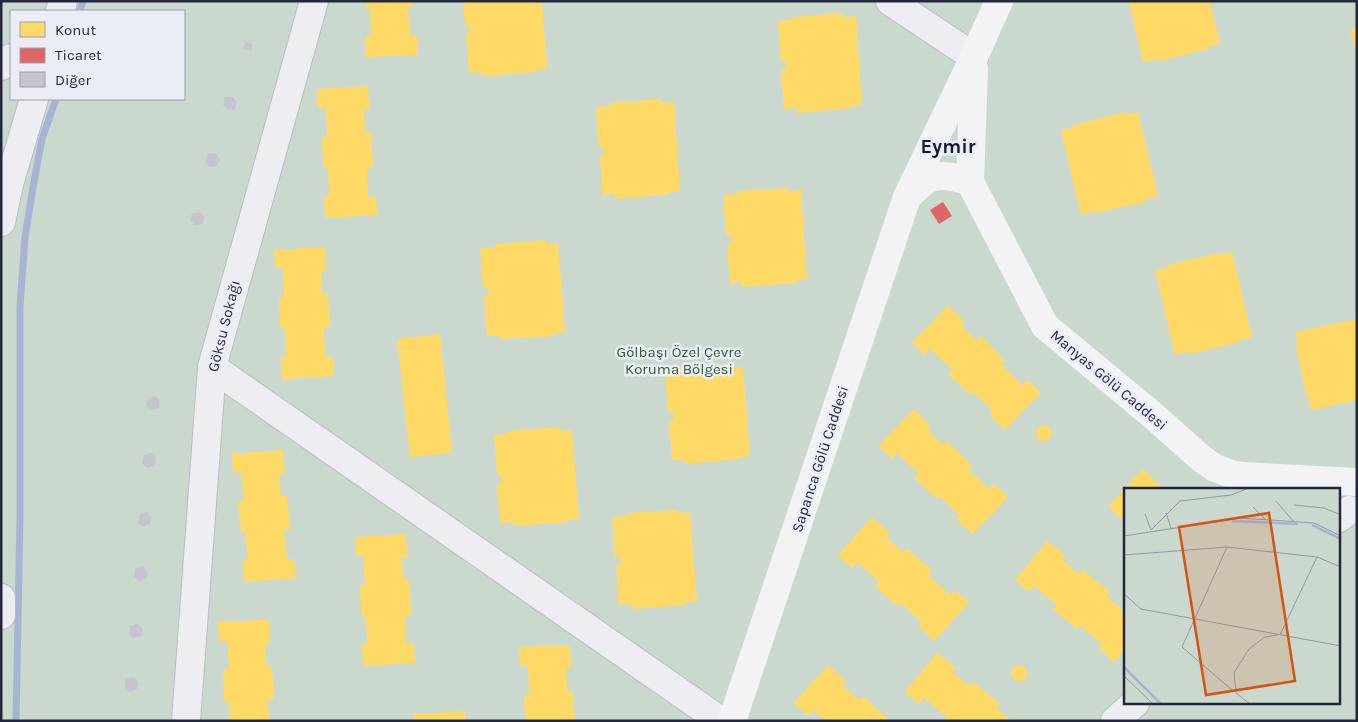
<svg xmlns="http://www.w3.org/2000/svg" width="1358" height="722" font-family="Karla,sans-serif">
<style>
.green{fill:#cbd8cd;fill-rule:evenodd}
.homes{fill:#ffd966}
.shops{fill:#e06666}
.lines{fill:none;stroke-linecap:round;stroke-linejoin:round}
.stream{stroke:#a9b4d3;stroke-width:7}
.building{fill:#c5c6cd}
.street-casing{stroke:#bbbcc2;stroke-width:30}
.street{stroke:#edeef1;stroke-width:28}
.secondary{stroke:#f2f3f5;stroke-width:28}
.labels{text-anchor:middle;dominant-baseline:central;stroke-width:5;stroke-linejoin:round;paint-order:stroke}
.street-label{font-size:15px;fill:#24283f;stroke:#eaedf5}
.park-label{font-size:15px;fill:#305c31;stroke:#eaedf5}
.district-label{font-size:20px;font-weight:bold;fill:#16192f;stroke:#eaedf5}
.inset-river{fill:none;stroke:#a9b4d3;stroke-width:2.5}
.inset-road{fill:none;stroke:#9496a2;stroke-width:1}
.view{fill:#d45411;fill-opacity:0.15;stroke:#d45411;stroke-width:2.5}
.inset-edge{fill:none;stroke:#24283f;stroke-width:2.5}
</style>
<rect width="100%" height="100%" fill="#dedfe4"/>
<path class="green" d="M1,1H1357V721H1ZM11,11H184V99H11ZM1126,490H1339V703H1126Z"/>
<path class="homes" d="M365,1H414V6L408,7L410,36H417L418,55L366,57V36L371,35L370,7L365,8Z
M463,1H542L547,69L536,70V72L481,76V72L469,73L466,33H470V25H465Z
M1129,1H1210L1220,44L1207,47L1208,49L1158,61V59L1143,62Z
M843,13V17L856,16L862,105L851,106L852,108L797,113V108L784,109L781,69H786L785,61L781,62L778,21L792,20V17Z
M1357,28V54H1356L1350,30Z
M368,86L369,110H364L365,133L371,132L373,167H367L368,197L376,196L377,215L325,218L324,196H329L328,168H323L322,137H327L326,107L318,108L317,89Z
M661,99V103L674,102L680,191L670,192V194L615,199V194L602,195L600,155H604L603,147L599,148L596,107L610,106V103Z
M1125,112V115L1138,112L1158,196L1145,199V202L1095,213V211L1081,215L1061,130L1074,127L1073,125Z
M788,188V191L801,190L807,279L796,280L797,283L742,287V282L730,283L727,243H731V235L726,236L723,195L737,194V191Z
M545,240L546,244L558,243L565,332L554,333V336L500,339L499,335L487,336L484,296H489L488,288H483L480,248L495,247V244Z
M325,247L326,271H321L322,293H328L330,328H324L325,357H333L334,376L282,379L281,357H286L285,328L280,329L279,298L284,297L283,268H275L274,250Z
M1232,252L1252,337L1239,340V342L1190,354L1189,351L1175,355L1155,270L1167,267V265L1218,253L1219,255Z
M948,305L964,322L961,325L977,341L981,336L1005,361L1001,364L1022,385L1028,380L1041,393L1005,430L989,415L993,411L973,392L970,395L948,374L952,369L930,349L925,355L912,342Z
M1357,319V400L1311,410L1309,397L1307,398L1296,346L1298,345L1295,332Z
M440,334L452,453L410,457L397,339Z
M730,364L731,368L743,367L750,456L739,457V459L685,464L684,459L672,460L669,420H674L673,412H668L665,372L680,371V368Z
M914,409L931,426L927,429L943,445L947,441L972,465L968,469L989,489L994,484L1008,497L972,534L956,519L960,516L940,496L937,499L914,478L919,474L897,453L892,459L878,446Z
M1036 433a8 8 0 1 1 16 0a8 8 0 1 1-16 0Z
M559,427V431L572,430L579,519L568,520V522L513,526V522L500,523L497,483H502L501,475H497L494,435L508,434V431Z
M283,450L285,473L279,474L281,496L287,495L290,530H284L287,559H294L296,578L244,582L242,561L248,560L245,532L241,533L238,502L244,501L241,472L233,473L232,454Z
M1143,469L1160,486L1156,490H1126V514L1121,519L1108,506Z
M677,510L678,513L690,512L697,601L686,602V605L631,609V604L619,605L616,566L621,565L620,557L615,558L612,517L627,516V513Z
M872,517L890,533L886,537L903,552L907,548L932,571L928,575L950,595L955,590L969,602L934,641L918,626L921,622L901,603L898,607L875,586L879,582L857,562L852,568L838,555Z
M406,534L407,558H402L403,580H409L411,615H405L406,644H414L415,663L363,666L362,644H367L366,616H361L360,585H365L363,555L356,556L355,537Z
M1047,541L1066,556L1062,560L1079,574L1083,570L1110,592L1106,596L1126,613V648L1114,662L1098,648L1101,644L1080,625L1077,629L1053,609L1057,605L1034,586L1029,592L1015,580Z
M269,620L270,643L265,644L266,666H272L274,700H268L269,721H230L229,701H224L223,670H229L227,641H219L218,622Z
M570,645L571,668L566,669L567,691H573L575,721H525L524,695H529L528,666H520L519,647Z
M937,653L956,668L952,672L969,686L973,682L1000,704L996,708L1011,721H943L947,717L924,698L919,704L905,692Z
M828,665L846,681L842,685L859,700L863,696L888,719L887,721H825L813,710L808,716L794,703Z
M1011 673a8 8 0 1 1 16 0a8 8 0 1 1-16 0Z
M465,711V721H414V714Z"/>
<path class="shops" d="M943,202L952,216L939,224L930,210Z"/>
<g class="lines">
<path class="stream" d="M80,11L83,1
M16,721L20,518V307L25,237L33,187L42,139L56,99"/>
</g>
<path class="building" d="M245,42L253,44L251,51L243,49Z
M225,97H233L237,102L235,109L228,110L223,105Z
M215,153L220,159L217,166L210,167L205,162L208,154Z
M200,212L205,217L202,224L195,225L190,220L192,213Z
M155,396L160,401L159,408L152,410L146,406L148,398Z
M151,453L156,458L155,466L147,468L142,463L144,455Z
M147,512L152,517L150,524L143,527L138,522L140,514Z
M143,567L148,572L146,579L139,581L134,577L135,569Z
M137,624L143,629L141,636L134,638L129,634L130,626Z
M133,677L139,682L137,689L130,692L125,687L126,679Z"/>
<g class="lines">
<g class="street-casing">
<path id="street" d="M890,1L974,57
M60,11L63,1
M1,66L11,58
M1,222L9,184L34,99
M212,367L721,721
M1339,518L1349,510
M1,598V615
M186,721L212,367L314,1
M1115,721L1135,703"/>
</g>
<use href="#street" class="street"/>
<path class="secondary" d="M974,69L970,182L1045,326L1150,413L1202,459L1215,468L1231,474L1243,476L1357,482
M909,195C915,190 923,181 931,178C943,173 958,178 970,182
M732,721L907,197L974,57L999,1"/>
</g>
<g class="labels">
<g class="street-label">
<text transform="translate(224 326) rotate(-76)">Göksu Sokağı</text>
<text transform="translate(1109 380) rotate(40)">Manyas Gölü Caddesi</text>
<text transform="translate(820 459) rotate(-72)">Sapanca Gölü Caddesi</text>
</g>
<g class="park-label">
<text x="679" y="352">Gölbaşı Özel Çevre<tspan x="679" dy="17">Koruma Bölgesi</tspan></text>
</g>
<g class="district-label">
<text x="948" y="146">Eymir</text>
</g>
</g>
<g transform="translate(1124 488)">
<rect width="216" height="216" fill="#dedfe4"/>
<path d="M0,0H216V216H0Z" fill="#cbd8cd"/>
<path class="inset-river" d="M108,33L174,36M188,37L217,51M0,179L37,216"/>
<path class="inset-road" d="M152,13L170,34M170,17L200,20L217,27M129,19L142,32M42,25L47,40M21,26L27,42L56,13L107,7L125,0M0,48L116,30L190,35L217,48M103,59L58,159L108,202M0,67L103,59L193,69L217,79M0,106L17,121L217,158M156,147L193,69M0,188L29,216M126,216L112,205L110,185L125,161L141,149L153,147"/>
<path class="view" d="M145,25L171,193L82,207L55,39Z"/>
<rect width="216" height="216" class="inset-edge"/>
</g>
<rect width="1358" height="722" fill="none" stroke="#24283f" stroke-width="5"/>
<rect x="10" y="10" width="175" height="90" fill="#eaedf5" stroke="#9b9eac"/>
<rect x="20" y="22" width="25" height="15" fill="#ffd966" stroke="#9b9eac"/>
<text x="55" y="35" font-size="15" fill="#24283f">Konut</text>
<rect x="20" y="48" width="25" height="15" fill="#e06666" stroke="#9b9eac"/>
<text x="55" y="60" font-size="15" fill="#24283f">Ticaret</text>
<rect x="20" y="72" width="25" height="15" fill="#c5c6cd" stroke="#9b9eac"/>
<text x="55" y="85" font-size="15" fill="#24283f">Diğer</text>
</svg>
